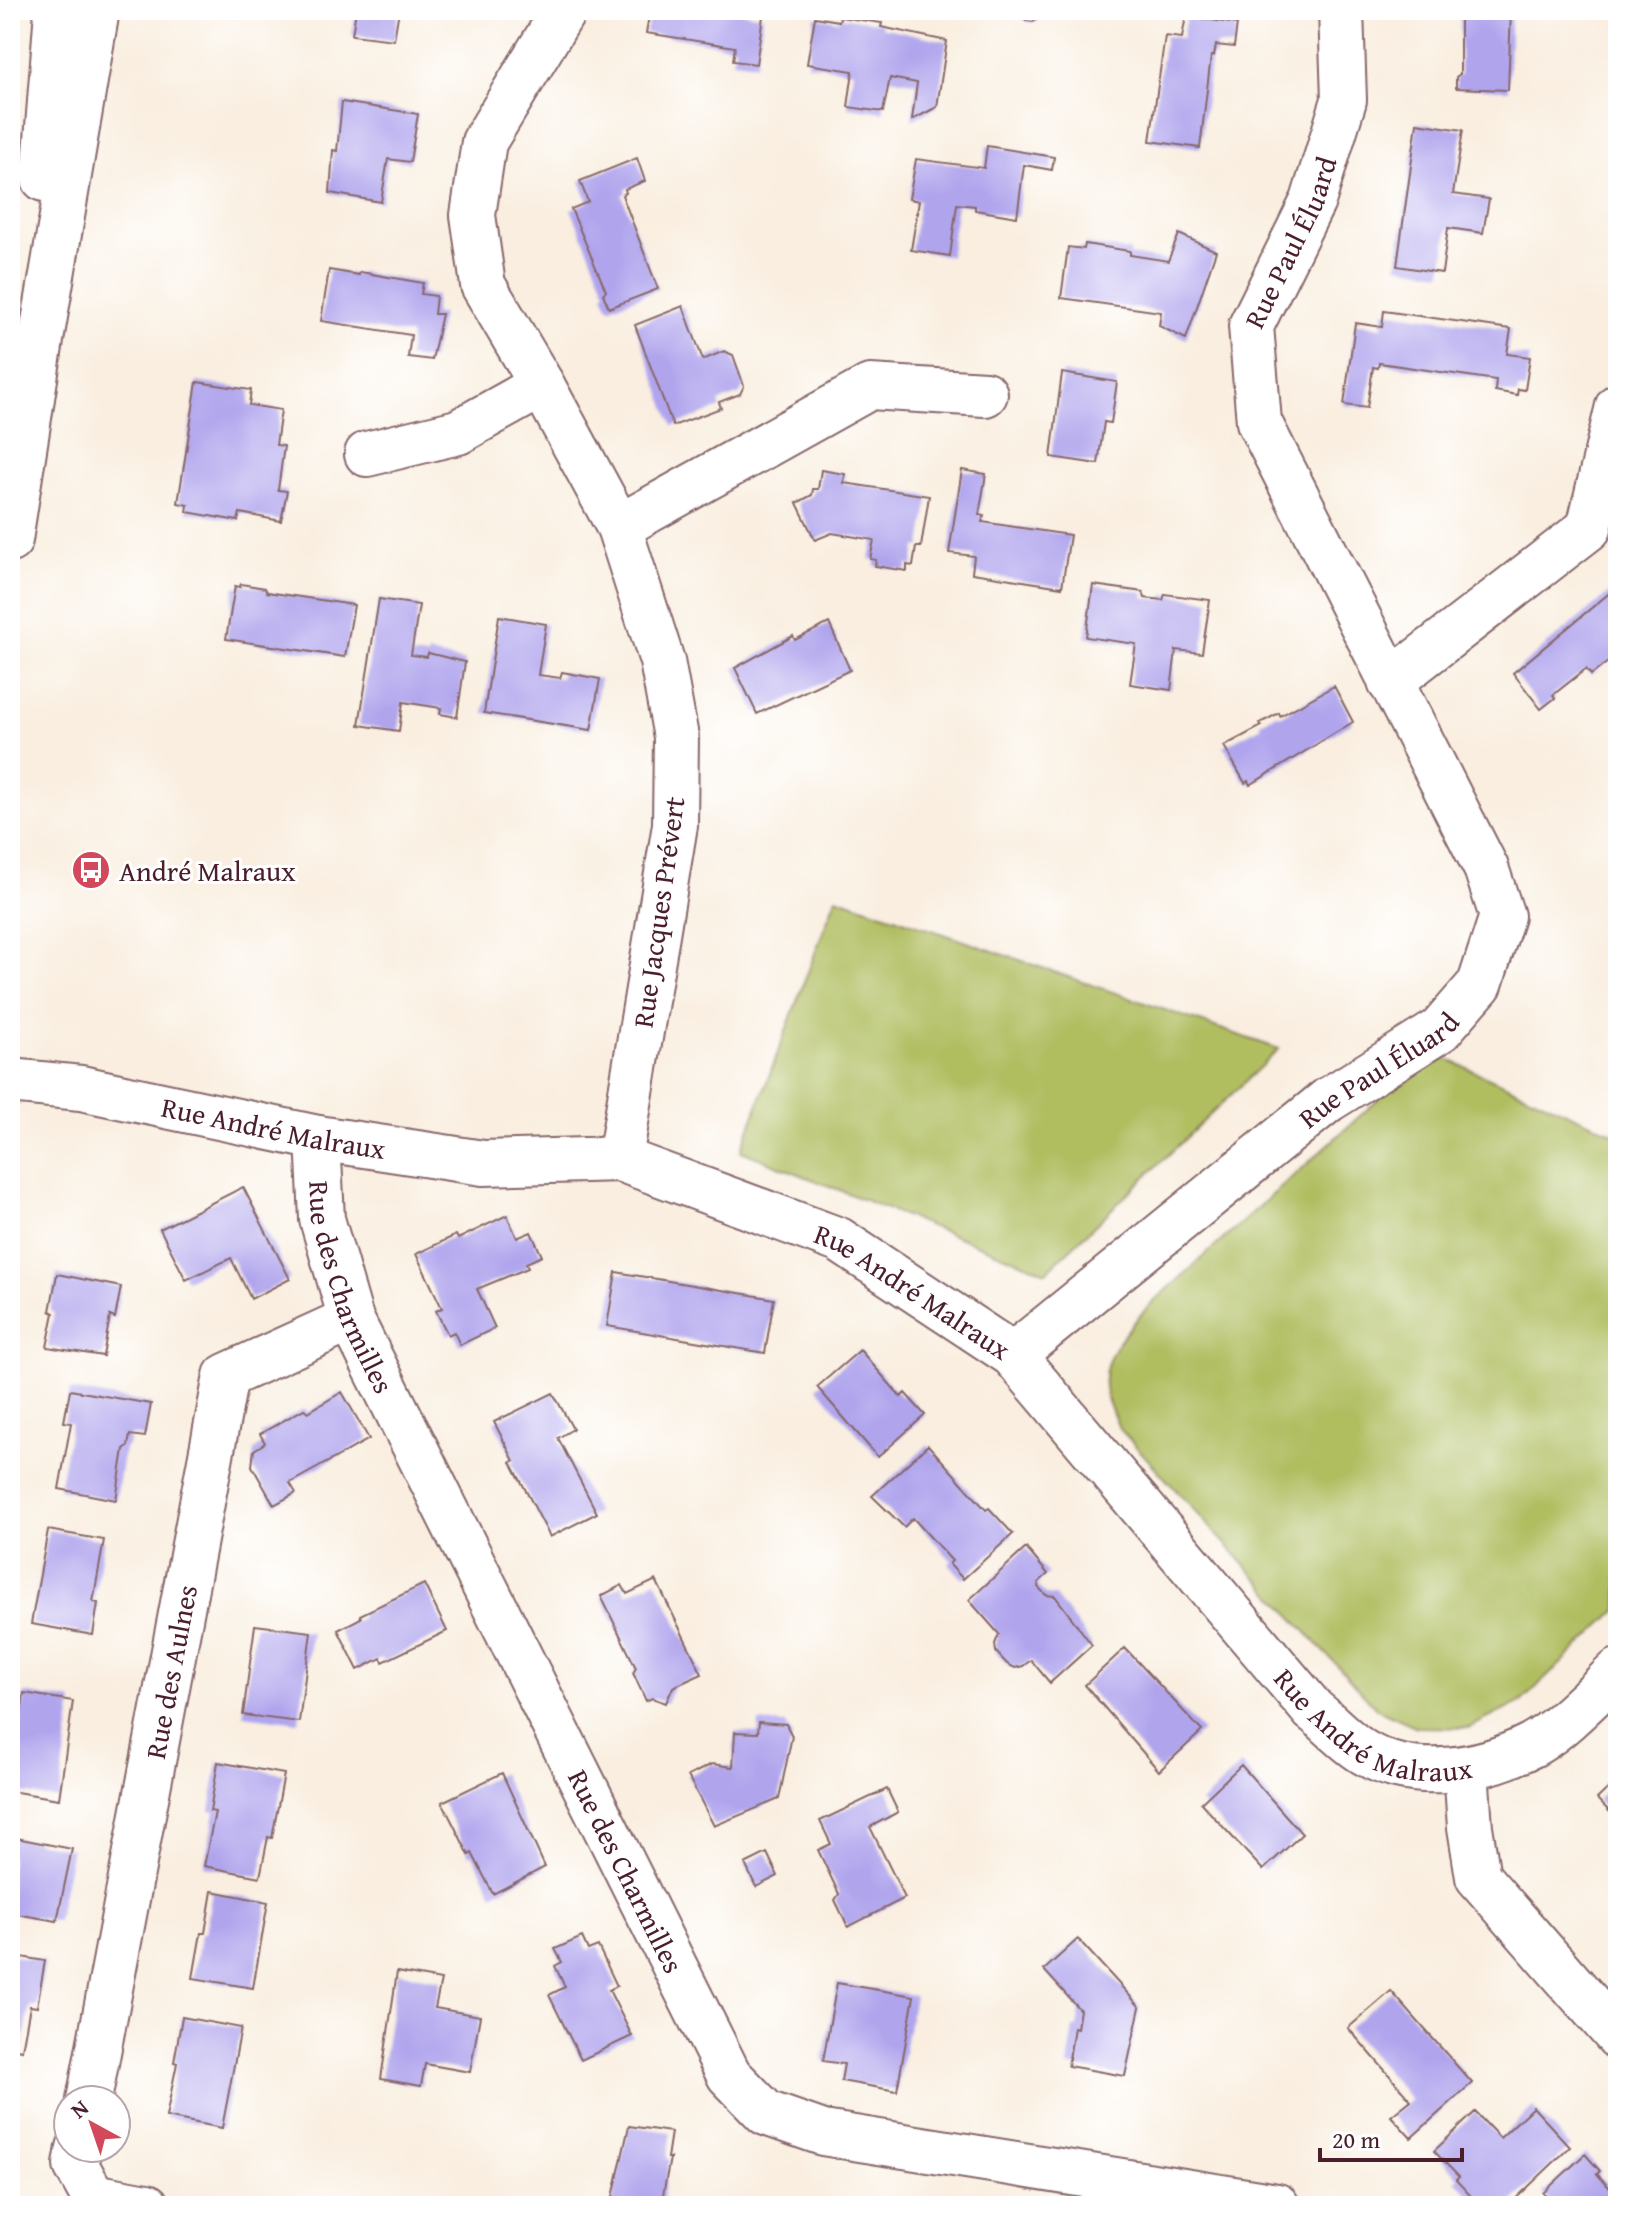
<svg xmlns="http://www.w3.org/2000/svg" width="1628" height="2216" font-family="'Gentium Book Plus',serif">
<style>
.green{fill:#b0be61;stroke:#7d6e46;stroke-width:2}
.building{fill:#b0a5ed}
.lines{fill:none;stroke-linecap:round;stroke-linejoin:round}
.minor-casing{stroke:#87676a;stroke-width:48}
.minor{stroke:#fff;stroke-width:44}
.labels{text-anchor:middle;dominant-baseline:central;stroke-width:6;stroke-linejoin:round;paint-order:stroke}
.street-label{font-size:28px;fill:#4a1f2b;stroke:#fff}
.poi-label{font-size:28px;fill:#4a1f2b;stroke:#fff;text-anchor:start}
</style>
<rect width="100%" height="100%" fill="#fff"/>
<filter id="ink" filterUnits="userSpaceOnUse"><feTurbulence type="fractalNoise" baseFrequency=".0125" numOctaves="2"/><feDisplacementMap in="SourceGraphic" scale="16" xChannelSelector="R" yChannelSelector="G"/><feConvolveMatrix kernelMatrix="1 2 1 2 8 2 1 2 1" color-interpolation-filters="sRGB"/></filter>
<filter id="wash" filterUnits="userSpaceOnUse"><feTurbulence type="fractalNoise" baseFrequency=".006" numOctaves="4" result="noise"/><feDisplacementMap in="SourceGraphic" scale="32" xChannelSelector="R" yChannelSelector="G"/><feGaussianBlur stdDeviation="1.8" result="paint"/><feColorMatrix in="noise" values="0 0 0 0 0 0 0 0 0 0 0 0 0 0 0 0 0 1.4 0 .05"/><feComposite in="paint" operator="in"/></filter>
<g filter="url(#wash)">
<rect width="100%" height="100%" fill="#f9eedf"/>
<path class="green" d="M836,897L1279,1049L1046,1272L741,1151Z
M1431,1052L1618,1135V1609L1521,1702L1469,1728L1417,1727L1377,1709L1119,1428C1115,1418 1110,1408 1107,1398C1096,1361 1125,1332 1148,1307Z"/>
<g id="blocks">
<path class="building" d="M356,10H399L394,40L352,35Z
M650,10H742L741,12L763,16L756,64L733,61L735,47L646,33Z
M1019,10H1053L1033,22L1026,21Z
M1460,10H1511L1508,90L1456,88V77L1460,74Z
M1186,16L1237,24L1234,47L1216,45L1214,56H1211L1200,148L1150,141L1165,36L1182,38Z
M815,17L839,21L840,17L882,23L881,27L947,41L937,107L912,120L917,83L890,78L883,112L848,107L853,71L807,64Z
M342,102L418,114L410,162L388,159L381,202L330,193L333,150L337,151Z
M1417,123L1463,130L1453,194L1489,199L1483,233L1448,228L1442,273L1397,266Z
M987,146L1054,157L1052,170L1024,165L1017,217L975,210V206L957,204L950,256L911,250L919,201L909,199L916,159L984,168Z
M637,158L645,181L625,189L626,193L622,195L658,289L609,308L603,294L606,291L571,209L588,202L580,181Z
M1179,234L1216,251L1186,339L1159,326L1161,312L1061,298L1068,247L1084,249L1085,244L1130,251V255L1168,261Z
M329,270L359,275L360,272L423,283L421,294L436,296L434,314H442L432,360L408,357L411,335L321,321Z
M683,306L703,360L724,351L733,355L744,386L740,394L719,402L721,408L673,426L635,325Z
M1384,311L1511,329L1507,354L1530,357L1525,390L1518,389L1517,395L1495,391L1496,380L1379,363L1378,368L1373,367L1367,408L1344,405L1355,323L1382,327Z
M1062,373L1117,382L1111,423L1104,422L1098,464L1051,457Z
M197,382L251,390L249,405L281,410L276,445L284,446L278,490L287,491L281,521L240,513L238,521L187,512L188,505L178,503Z
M821,470L845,474L844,483L929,496L921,547H916L913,566L907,565V571L875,566L876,560L870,559L874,540L832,533L815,540L797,503L812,495L813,489H818Z
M962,470L986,474L979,515L984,516L982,522L1070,535L1062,587L972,573L974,556L949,553Z
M241,584L265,588L267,592L354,605L345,657L226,639L235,586L240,587Z
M1093,585L1143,592L1145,598L1163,600L1165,594L1210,600L1202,653L1176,650L1171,690L1130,684L1136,644L1086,637Z
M1618,586V654L1591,675L1586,669L1553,695L1555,698L1541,709L1513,673Z
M379,599L419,605L411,655L427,657L428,653L465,662L457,717L440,714L441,708L403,702L399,731L359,725Z
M499,616L546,624L538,675L560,678L562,672L600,679L591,730L484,713Z
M829,623L850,670L757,714L735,668L793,636L795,640Z
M1334,686L1353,722L1250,785L1248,781L1245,783L1224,746L1262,726L1260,723L1279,713L1280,716Z
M243,1187L290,1279L251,1299L231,1258L186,1280L160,1229Z
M507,1215L517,1238L531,1232L542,1256L526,1263L528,1268L477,1289L495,1328L460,1345L454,1332L448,1335L436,1311L442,1308L416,1254L456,1235L458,1239Z
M616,1272L774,1299L765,1353L607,1326Z
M57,1274L121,1287L115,1318L110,1316L103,1356L47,1347L54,1313L50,1311Z
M860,1350L901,1397L905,1393L925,1415L878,1457L817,1387Z
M70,1390L151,1404L145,1437L130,1435L128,1446L124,1449L116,1500L59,1489L71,1423L64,1422Z
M342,1392L369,1439L290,1483L296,1493L274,1505L252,1466L254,1450L265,1443L260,1434L304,1409L308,1412Z
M553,1393L573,1429L558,1438L597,1513L550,1537L511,1462L514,1461L494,1422Z
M928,1445L986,1510L989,1508L1013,1534L963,1579L949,1564L952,1561L913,1518L904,1527L872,1496Z
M48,1530L104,1540L93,1602L98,1603L93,1635L31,1624Z
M1026,1548L1048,1574L1039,1582L1038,1587L1046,1595L1055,1596L1092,1645L1050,1683L1031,1660L1023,1666L1015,1668L1007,1664L996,1652L995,1644L999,1634L969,1600Z
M656,1580L702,1674L673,1687L666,1703L652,1698L646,1701L633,1673L636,1668L601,1596L622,1585L627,1594Z
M424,1584L447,1631L383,1662L381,1658L358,1670L338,1630L361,1618L360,1615Z
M255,1625L311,1632L299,1722L243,1715Z
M1125,1648L1202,1731L1159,1771L1085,1685Z
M24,1693L73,1701L59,1799L10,1791Z
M759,1722L786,1724L792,1736L779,1799L714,1826L688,1776L712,1764L733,1767L735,1732L758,1733Z
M218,1762L284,1774L272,1838L268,1837L260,1877L204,1866L215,1812L210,1811Z
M1241,1765L1302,1834L1263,1870L1201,1803Z
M502,1773L545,1867L493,1894L472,1853L469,1855L442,1802Z
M1618,1779V1820L1597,1799Z
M887,1789L898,1812L870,1827L905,1898L848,1927L835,1900L839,1894L818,1850L831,1844L820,1821Z
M11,1837L72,1849L57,1921L10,1913Z
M767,1853L778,1876L756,1887L745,1864Z
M212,1891L268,1902L253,1988L193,1978L201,1933H205Z
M582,1937L588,1950L598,1946L617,1986L609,1990L632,2036L581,2060L549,1995L565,1987L555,1966L562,1962L555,1949Z
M1078,1939L1140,2007L1125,2076L1068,2066L1074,2027L1077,2028L1080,2010L1044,1970Z
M10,1955L45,1961L37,2007L30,2006L22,2050L10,2048Z
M397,1972L441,1980L435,2008L480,2016L470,2072L425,2064L421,2086L381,2079Z
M837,1983L914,1996L897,2091L841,2081L844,2064L823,2061Z
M1391,1991L1472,2083L1411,2138L1391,2116L1411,2100L1348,2028Z
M182,2017L241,2028L222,2128L166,2117L177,2063L174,2062Z
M1533,2107L1570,2147L1508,2206H1480L1456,2180L1459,2177L1434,2151L1475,2112L1500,2138Z
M629,2126L671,2132L667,2158H670L661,2206H611Z
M1585,2154L1600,2171L1597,2174L1618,2197V2206H1555L1543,2193Z"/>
</g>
</g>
<g filter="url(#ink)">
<use href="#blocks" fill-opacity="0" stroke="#87676a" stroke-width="2"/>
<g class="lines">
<g class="minor-casing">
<g id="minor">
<path d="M564,10L484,142L473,215L483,285L542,385L619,527L662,661L676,737L675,825L620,1159"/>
<path d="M44,179L57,10"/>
<path d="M367,454L458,432L542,385"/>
<path d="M619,527L870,387L985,394"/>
<path d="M10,540L41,340L97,10"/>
<path d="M1390,682L1589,528L1618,406"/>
<path id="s1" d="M10,1081L81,1088L318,1138L483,1163L620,1159L839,1240L1013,1355L1313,1710C1330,1723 1346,1742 1365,1753C1414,1782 1481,1771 1530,1746C1558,1732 1595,1693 1618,1671"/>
<path id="s2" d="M318,1138L322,1219L351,1319L729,2075L766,2113L823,2133L1277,2206"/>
<path id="s3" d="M1013,1355L1328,1100L1440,1030L1480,984L1502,916L1486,868L1259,422L1251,326L1313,201L1344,100L1341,10"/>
<path d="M1466,1769L1470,1827L1478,1877L1618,2037"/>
<path id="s4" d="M89,2100L226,1376L351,1319"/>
<path d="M79,2148L76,2165L93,2196L147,2206"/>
</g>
</g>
<use href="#minor" class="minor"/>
</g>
</g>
<defs>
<g id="bus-disc" transform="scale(2)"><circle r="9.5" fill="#d1495b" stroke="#fff"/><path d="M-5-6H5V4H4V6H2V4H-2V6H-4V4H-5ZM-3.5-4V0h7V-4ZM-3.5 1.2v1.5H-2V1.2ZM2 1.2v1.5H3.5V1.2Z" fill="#fff"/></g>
</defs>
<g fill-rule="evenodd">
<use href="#bus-disc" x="91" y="870"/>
</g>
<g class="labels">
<g class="street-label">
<text stroke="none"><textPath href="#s3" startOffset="1410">Rue Paul Éluard</textPath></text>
<text transform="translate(658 912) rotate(-82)">Rue Jacques Prévert</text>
<text stroke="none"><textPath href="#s3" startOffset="464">Rue Paul Éluard</textPath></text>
<text stroke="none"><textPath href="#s1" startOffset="268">Rue André Malraux</textPath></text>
<text stroke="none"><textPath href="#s2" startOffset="154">Rue des Charmilles</textPath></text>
<text stroke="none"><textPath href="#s1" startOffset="940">Rue André Malraux</textPath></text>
<text stroke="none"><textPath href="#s4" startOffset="436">Rue des Aulnes</textPath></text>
<text stroke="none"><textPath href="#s1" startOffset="1588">Rue André Malraux</textPath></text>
<text stroke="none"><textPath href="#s2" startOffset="802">Rue des Charmilles</textPath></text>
</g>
<g class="poi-label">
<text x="119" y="870">André Malraux</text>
</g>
</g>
<rect width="1628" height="2216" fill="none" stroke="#fff" stroke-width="40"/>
<g transform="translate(92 2124) rotate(320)"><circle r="38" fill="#ffffff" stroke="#b7a5aa" stroke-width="2"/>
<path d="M0-6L14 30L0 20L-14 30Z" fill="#d1495b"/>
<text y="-12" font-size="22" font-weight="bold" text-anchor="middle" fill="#4a1f2b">N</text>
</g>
<path d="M1320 2148v12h142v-12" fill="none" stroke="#4a1f2b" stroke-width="4"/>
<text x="1332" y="2148" font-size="24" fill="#4a1f2b" stroke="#ffffff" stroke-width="6" paint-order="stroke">20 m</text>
</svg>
